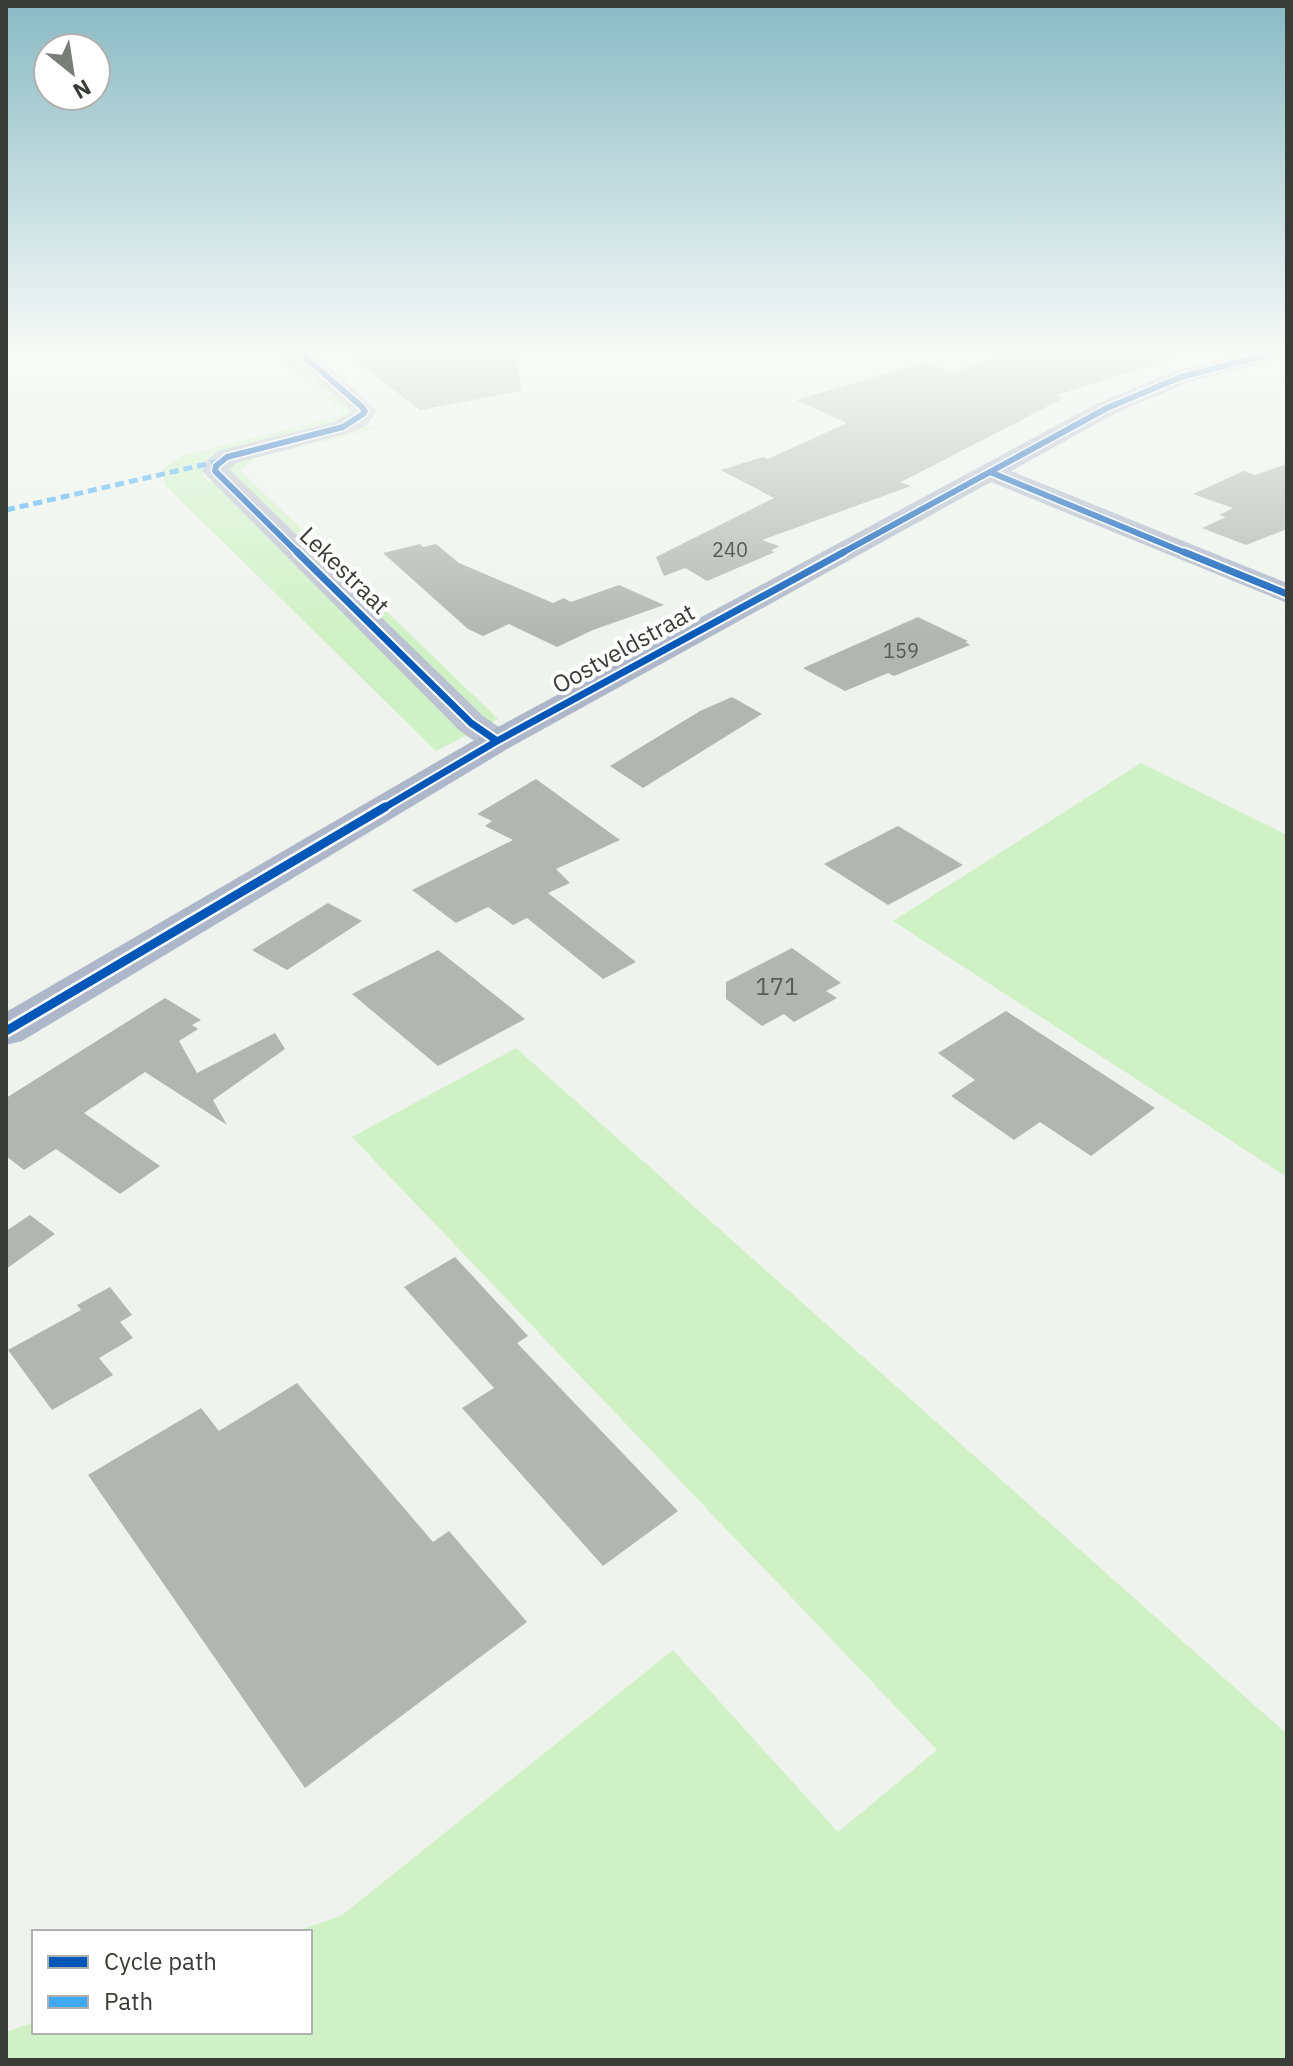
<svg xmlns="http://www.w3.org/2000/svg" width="1293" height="2066" font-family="'IBM Plex Sans',sans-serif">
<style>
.green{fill:#d0f1c5}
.building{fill:#b2b6b0}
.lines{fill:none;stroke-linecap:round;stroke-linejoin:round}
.street{fill:#bac1d0;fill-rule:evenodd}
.secondary{fill:#aeb7c9;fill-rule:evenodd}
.quiet{stroke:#3fa9f5;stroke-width:5;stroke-dasharray:9 5;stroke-linecap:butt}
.cycleway-far2-casing{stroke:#fff;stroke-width:9}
.cycleway-far1-casing{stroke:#fff;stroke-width:11}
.cycleway-casing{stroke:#fff;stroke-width:14}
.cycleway-far2{stroke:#0057b8;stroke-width:6}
.cycleway-far1{stroke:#0057b8;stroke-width:7}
.cycleway{stroke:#0057b8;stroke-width:9}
.labels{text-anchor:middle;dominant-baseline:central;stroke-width:8;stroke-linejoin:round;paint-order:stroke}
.far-number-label{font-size:20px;fill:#575b56}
.far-street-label{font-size:24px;fill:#393d38;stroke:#fff}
.number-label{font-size:24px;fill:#575b56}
</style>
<rect width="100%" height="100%" fill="#eef4ed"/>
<path class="green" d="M269,351H289C301,372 349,391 352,414L340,423L212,457C202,466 201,470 207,482L226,478L229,463L366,425L374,429L254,458L241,471L498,719L436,751L165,485L162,469L182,456L340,416V409Z
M1141,763L1287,835V1177L893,921Z
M516,1048L1287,1734V2060H6V2032L34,2022V2032H310V1932H294L341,1916L673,1650L838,1832L937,1750L352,1137Z"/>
<path class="building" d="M343,351H517L521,391L420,410Z
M1015,351H1174L1175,358L1057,395L1064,398L901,482L911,486L762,540L779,546L771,551L775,552L707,581L685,568L664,576L656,557L774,498L721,470L763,457L768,459L847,423L796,400L925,362L952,372Z
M1287,464V529L1246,545L1202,528L1226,517L1219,515L1233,508L1193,494L1244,471L1255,475Z
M420,544L423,547L436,544L459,563L553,603L564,598L571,602L619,585L664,605L593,630L557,647L509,624L483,636L468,629L383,553Z
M918,617L968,641L965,642L970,645L894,676L888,673L845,691L803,668Z
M732,697L762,714L643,788L610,766L700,711Z
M536,779L620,840L556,869L570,883L548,893L636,962L603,979L527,918L513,925L488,907L456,923L412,890L513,840L485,826L492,821L477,814Z
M898,826L963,865L888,905L824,864Z
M328,903L362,921L287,970L252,950Z
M792,948L841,983L826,991L837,998L794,1022L784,1014L762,1026L726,999V982Z
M438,950L525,1019L438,1066L352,994Z
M165,998L201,1020L192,1025L198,1029L179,1041L197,1073L275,1033L285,1049L213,1100L227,1125L145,1072L84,1113L160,1166L120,1194L56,1149L24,1170L6,1156V1098Z
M1006,1011L1155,1108L1091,1156L1040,1122L1014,1140L951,1096L975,1080L938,1053Z
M30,1215L55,1234L6,1269V1231Z
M455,1257L528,1336L517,1343L678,1511L603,1566L462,1408L494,1388L404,1287Z
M110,1287L132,1315L120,1322L133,1338L99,1358L113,1375L52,1410L8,1350L81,1310L77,1305Z
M297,1383L433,1542L449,1531L527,1622L305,1788L88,1475L201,1408L219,1431Z"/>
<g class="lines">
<path class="street" d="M287,351H312L377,411L367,425L352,432L236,463L229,469L483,716L509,734L515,741L509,748C488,754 476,742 459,730L202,471L207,460L218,451L334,422L352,412Z"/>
<path class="secondary" d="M1254,351H1287V357L1189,382L1116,413L1011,471L1287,583V603L991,482L509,748L22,1041L6,1045V1012L485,734L1098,403L1173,372Z"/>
<path class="quiet" d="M6,510L220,461"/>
<g class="cycleway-far2-casing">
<path id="cycleway-far2" d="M298,351L361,406L365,411L363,414L343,427L227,457L216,466L215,471L299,554
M990,472L1188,554
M840,554L1107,408L1181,377L1282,351"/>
</g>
<g class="cycleway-far1-casing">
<path id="cycleway-far1" d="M297,552L471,723L497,741
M1184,552L1287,594
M382,809L497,741L844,552"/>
</g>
<g class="cycleway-casing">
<path id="cycleway" d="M6,1031L385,807"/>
</g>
<use href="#cycleway-far2" class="cycleway-far2"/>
<use href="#cycleway-far1" class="cycleway-far1"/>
<use href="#cycleway" class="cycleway"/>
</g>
<linearGradient id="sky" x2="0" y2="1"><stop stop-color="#89bac3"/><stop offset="0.55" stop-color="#f7faf7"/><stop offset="1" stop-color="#f7faf7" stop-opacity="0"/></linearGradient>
<rect width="1293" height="640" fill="url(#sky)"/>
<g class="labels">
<g class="far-number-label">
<text x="730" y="549">240</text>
<text x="901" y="650">159</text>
</g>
<g class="far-street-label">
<text transform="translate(345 570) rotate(44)">Lekestraat</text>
<text transform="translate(623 648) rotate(-29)">Oostveldstraat</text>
</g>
<g class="number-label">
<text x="777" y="986">171</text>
</g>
</g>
<rect width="1293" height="2066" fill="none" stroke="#393d38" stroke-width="16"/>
<rect x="32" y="1930" width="280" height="104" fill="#ffffff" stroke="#b0b1af" stroke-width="2"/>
<rect x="48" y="1956" width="40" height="12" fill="#0057b8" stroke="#b0b1af" stroke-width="2"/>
<text x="104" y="1970" font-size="24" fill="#393d38">Cycle path</text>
<rect x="48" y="1996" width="40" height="12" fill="#3fa9f5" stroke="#b0b1af" stroke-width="2"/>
<text x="104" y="2010" font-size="24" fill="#393d38">Path</text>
<g transform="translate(72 72) rotate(150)"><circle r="38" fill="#ffffff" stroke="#b0b1af" stroke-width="2"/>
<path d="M0-6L14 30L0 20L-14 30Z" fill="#787d77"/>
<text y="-12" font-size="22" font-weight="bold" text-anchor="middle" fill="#393d38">N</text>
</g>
</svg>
